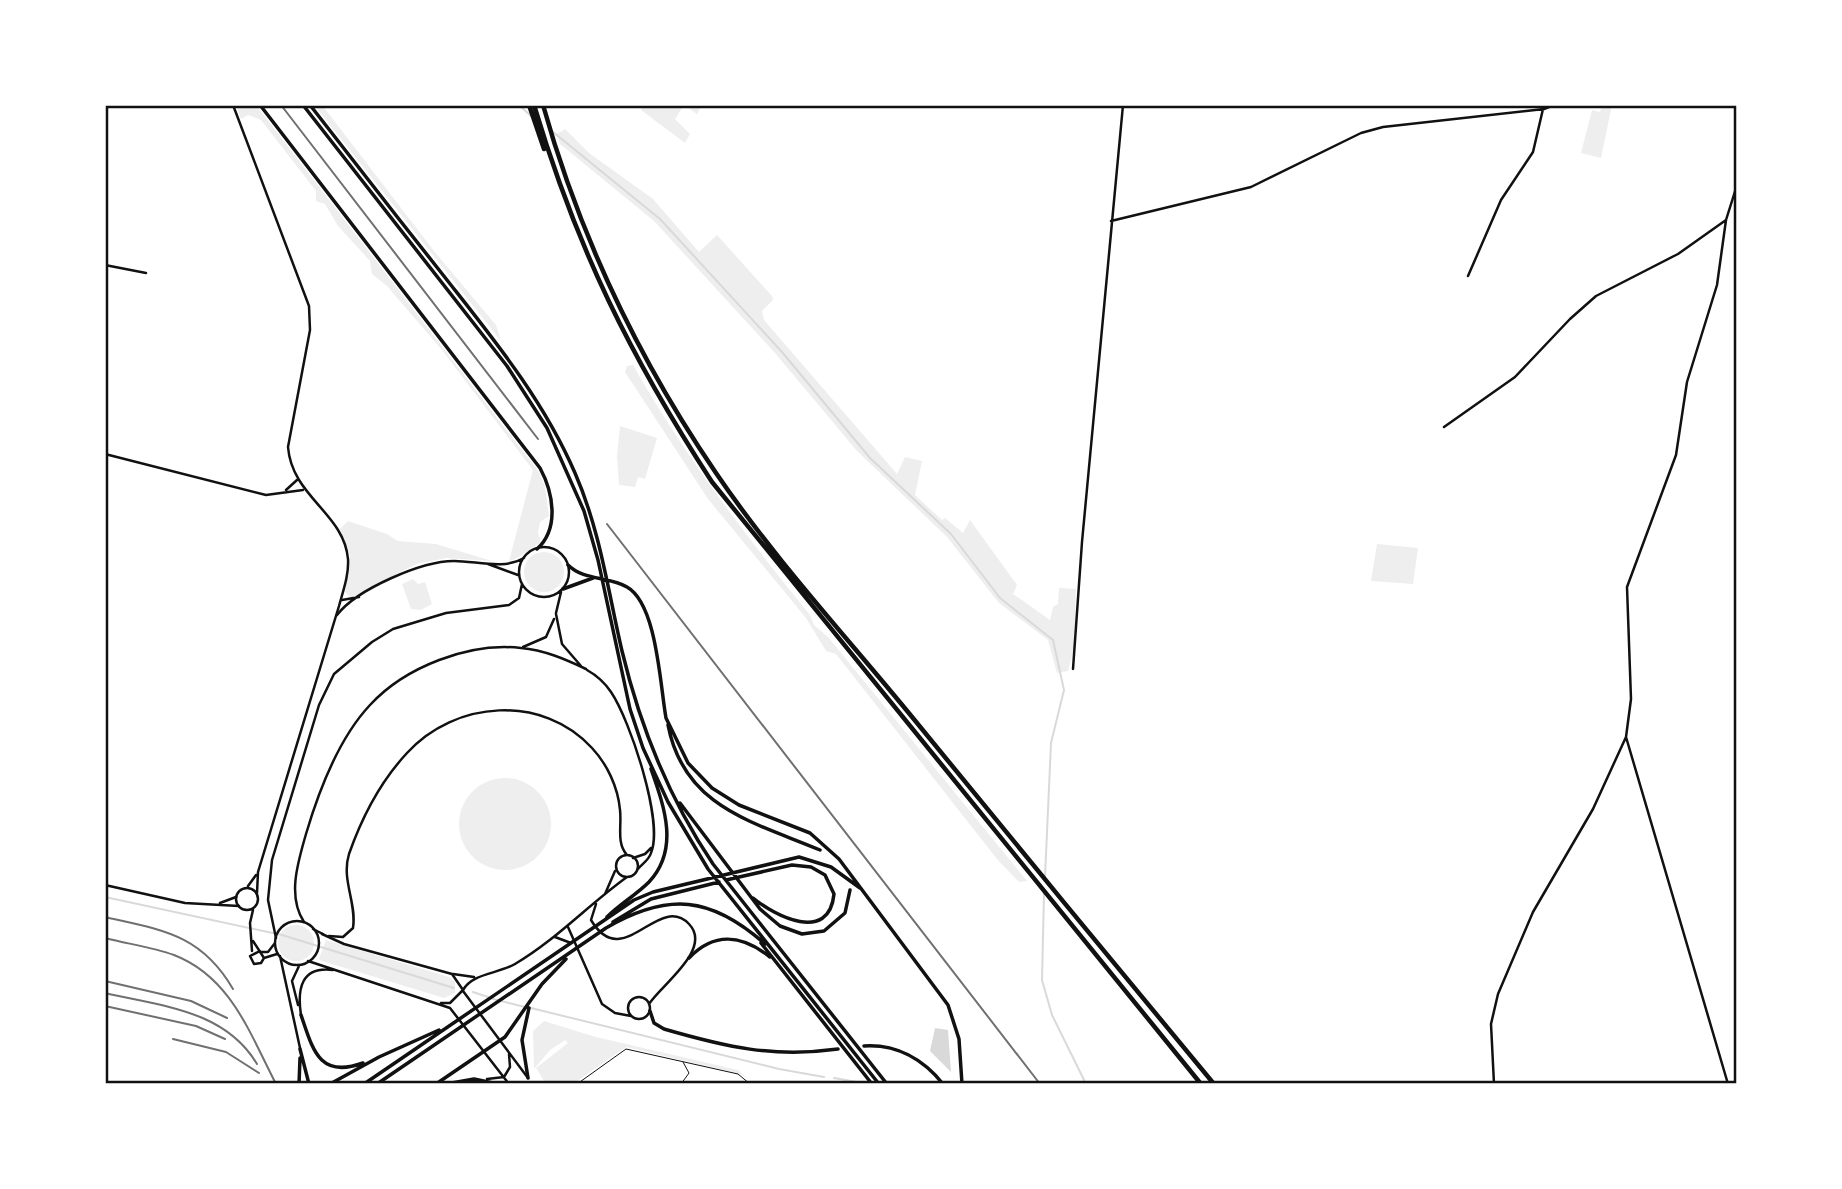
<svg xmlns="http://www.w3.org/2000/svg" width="1842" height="1189" font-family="'Space Grotesk',sans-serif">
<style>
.green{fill:#eee}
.water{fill:#d9d9d9}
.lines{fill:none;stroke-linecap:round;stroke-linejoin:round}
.stream{stroke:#d9d9d9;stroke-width:2}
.service{stroke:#111;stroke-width:1}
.minor{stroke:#111;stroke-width:2.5}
.tertiary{stroke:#111;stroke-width:2.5}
.trunk{stroke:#111;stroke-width:3.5}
.motorway{stroke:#111;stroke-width:4.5}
.rail{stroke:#707070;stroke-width:2}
.neatline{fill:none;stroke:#111;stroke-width:2.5}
</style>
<rect width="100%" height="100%" fill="#fff"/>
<path class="green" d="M236,105H256L539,472L545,487L549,516L540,522L538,533L541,542C531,548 519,559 509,561L533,470L442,350L387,286L372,274L370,261L338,226L325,204L316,201V191L261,120L248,115L241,119Z
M314,105H322L434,251L496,325L501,341Z
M643,105H702L697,114L684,105L675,119L690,134L685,143L641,110Z
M1602,105H1612L1601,158L1581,153L1592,110L1600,112Z
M565,129L589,153L653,199L699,252L717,235L772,296L773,300L762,311L764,320L897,474L905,457L922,461L915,495L942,520L945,518L963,533L970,520L1017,585L1013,594L1050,620L1053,607L1058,604L1059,588L1076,589L1074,648L1068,671L1057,673L1048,640L999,603L947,537L857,451L775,353L654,221L560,144L557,134Z
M633,365C684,455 745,535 810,615L814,625L828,637L1027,881L1019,882L997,859L836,654L826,651L806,618L708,499L625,372L627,366Z
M620,426L657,438L645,479L638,477L635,487L619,485L617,456Z
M348,521L387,534L398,541L436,544L492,561L446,558L416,564L351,598L345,592L350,555L340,529Z
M1377,544L1418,548L1413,584L1371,581Z
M524 572a20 20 0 1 1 40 0a20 20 0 1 1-40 0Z
M413,579L418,584L425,582L432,604L421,610L411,609L402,584Z
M459 824a46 46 0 1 1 92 0a46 46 0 1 1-92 0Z
M278 943a18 18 0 1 1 36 0a18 18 0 1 1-36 0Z
M326,940L449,977L455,982V993L444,998L322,961L319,959Z
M544,1021L596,1037L738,1070L748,1079L740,1074L626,1047L573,1084H546L536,1068L568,1043L565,1040L550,1050L534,1069L533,1031Z"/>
<path class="water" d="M935,1028L948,1030L951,1072L930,1051Z"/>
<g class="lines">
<path class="stream" d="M519,105L531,116
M553,132L660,219L782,352L870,458L951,534L1000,598L1053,640L1064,690L1051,743L1045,877
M1044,893L1042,980L1052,1015L1086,1084
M105,897L282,935L454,988
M473,992L488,997
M493,999L525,1007
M531,1008L779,1069L824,1077
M834,1078L868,1084"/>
<path class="service" d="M577,1084L626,1049L738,1074L750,1084
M681,1084L689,1073L683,1062"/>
<path class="minor" d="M1111,221L1251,187L1361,133L1383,127L1544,109L1554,105
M105,265L146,273
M1468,276L1501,200L1533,152L1543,109
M1444,427L1515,377L1570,319L1596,296L1678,254L1726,220
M105,454L266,495L303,490
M286,490L297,480
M519 572a25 25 0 1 1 50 0a25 25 0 1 1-50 0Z
M488,564L518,575
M342,600L359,597
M556,613L561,592
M556,614L562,644L581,666
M337,615C357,589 422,561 454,561C477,561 504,570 524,558
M523,647L546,637L554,619
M1073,669L1082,542L1123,105
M587,670C596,675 605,683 611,692C630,720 664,822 651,853C649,860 642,864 637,870
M1626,737L1728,1084
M616 866a11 11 0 1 1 22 0a11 11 0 1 1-22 0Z
M633,858L645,854L651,848
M105,885L185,903L239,906
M605,894L615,871
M220,903L236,897
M596,904L591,920C623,974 658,892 689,924C713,949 661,985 649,1004
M304,922C287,896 298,862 306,834C319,790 338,739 370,705C405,667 469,642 521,648C544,650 565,659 586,669
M568,927L602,1004L615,1013L631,1016
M313,929L323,934
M329,936L343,937L353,928C357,903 341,880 349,854C362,817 380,782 407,753C455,700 543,694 592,748C607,764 618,787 620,810C622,825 616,843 627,855
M555,937L571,943
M276,938L268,900L272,860L319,705L334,674L372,642L393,629L446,613L509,605L519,598L522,584
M453,974L474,977
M463,990C473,973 498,974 515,964C556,940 588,905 627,877
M628 1008a11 11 0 1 1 22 0a11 11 0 1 1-22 0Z
M1494,1084L1491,1024L1498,994L1533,912L1593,809L1626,737L1631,699L1627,587L1676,455L1687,382L1717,285L1726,220L1737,185"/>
<path class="tertiary" d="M233,105L309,306L310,330L288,447C292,497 344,513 348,559C349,575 343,591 339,606L258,872L257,893
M248,886L256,875
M236 899a11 11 0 1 1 22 0a11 11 0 1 1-22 0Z
M275 943a22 22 0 1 1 44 0a22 22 0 1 1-44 0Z
M322,934L344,944L452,974L463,990L450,1003H441
M253,941L264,958L261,963L254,964L250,956L260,951
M252,951L250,923L253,910
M262,952H268L275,943
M280,956L300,1048
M264,958L277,954
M308,961L450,1008L509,1084
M463,991L528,1078
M298,1005L292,981L299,966
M301,1015C297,989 301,966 333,970
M487,1079L504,1077L510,1067L509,1054"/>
<path class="trunk" d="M260,105L540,468C553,492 560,528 537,549
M303,105L507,366L547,428L584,511L598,560L630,709L643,748L668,802L708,869L879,1084
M310,105C355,163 401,222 447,280C495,341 544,401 575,473C600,530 608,591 622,651C640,726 670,800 713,864L887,1084
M568,565C584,581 609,576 627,587C657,604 660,685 666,718
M563,589L593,578
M666,718L688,763L712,788L739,805L810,833L839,859L948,1005L959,1039L962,1084
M668,725C684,808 754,822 820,850
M680,803L760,909L780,926L802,934L824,931L845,913L850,890
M726,880L792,865L811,867L825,875L834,894C829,944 775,916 753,898
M607,917C620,904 636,895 649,882C680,849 664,806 651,769
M613,922L651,899L719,882
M761,943L872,1084
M689,958C715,931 742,935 770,957
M650,1011L654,1023L664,1029C726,1047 773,1058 838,1049
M301,1015C313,1050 319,1079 363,1063
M864,1046C896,1044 923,1059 943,1084
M300,1049L309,1084
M528,1078L522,1040L529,1008
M299,1084L300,1058
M330,1084L379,1057L439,1030
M364,1084L634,900L653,892L799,857L831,867L860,888
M377,1084L606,928C668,892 711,896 765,944
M436,1084L505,1037L542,984L566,959
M446,1084L474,1079L498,1084"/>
<path class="motorway" d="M529,105L544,149
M534,105C577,249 630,356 712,482L1201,1084
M543,105C580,237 639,360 716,473C773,557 844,634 908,712C1010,837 1111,960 1214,1084"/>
<path class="rail" d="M281,105L538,439
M607,524L1040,1084
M105,917C162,930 201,934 233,989
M105,938C128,944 152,947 174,955C231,977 250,1034 276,1084
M105,981L191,1001L227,1018
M105,993C161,1006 225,1010 257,1064
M105,1006L196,1026L225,1039
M173,1039L226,1052L259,1073"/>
</g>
<rect width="1842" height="1189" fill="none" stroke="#ffffff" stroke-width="214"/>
<rect x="107" y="107" width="1628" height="975" class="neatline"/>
</svg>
